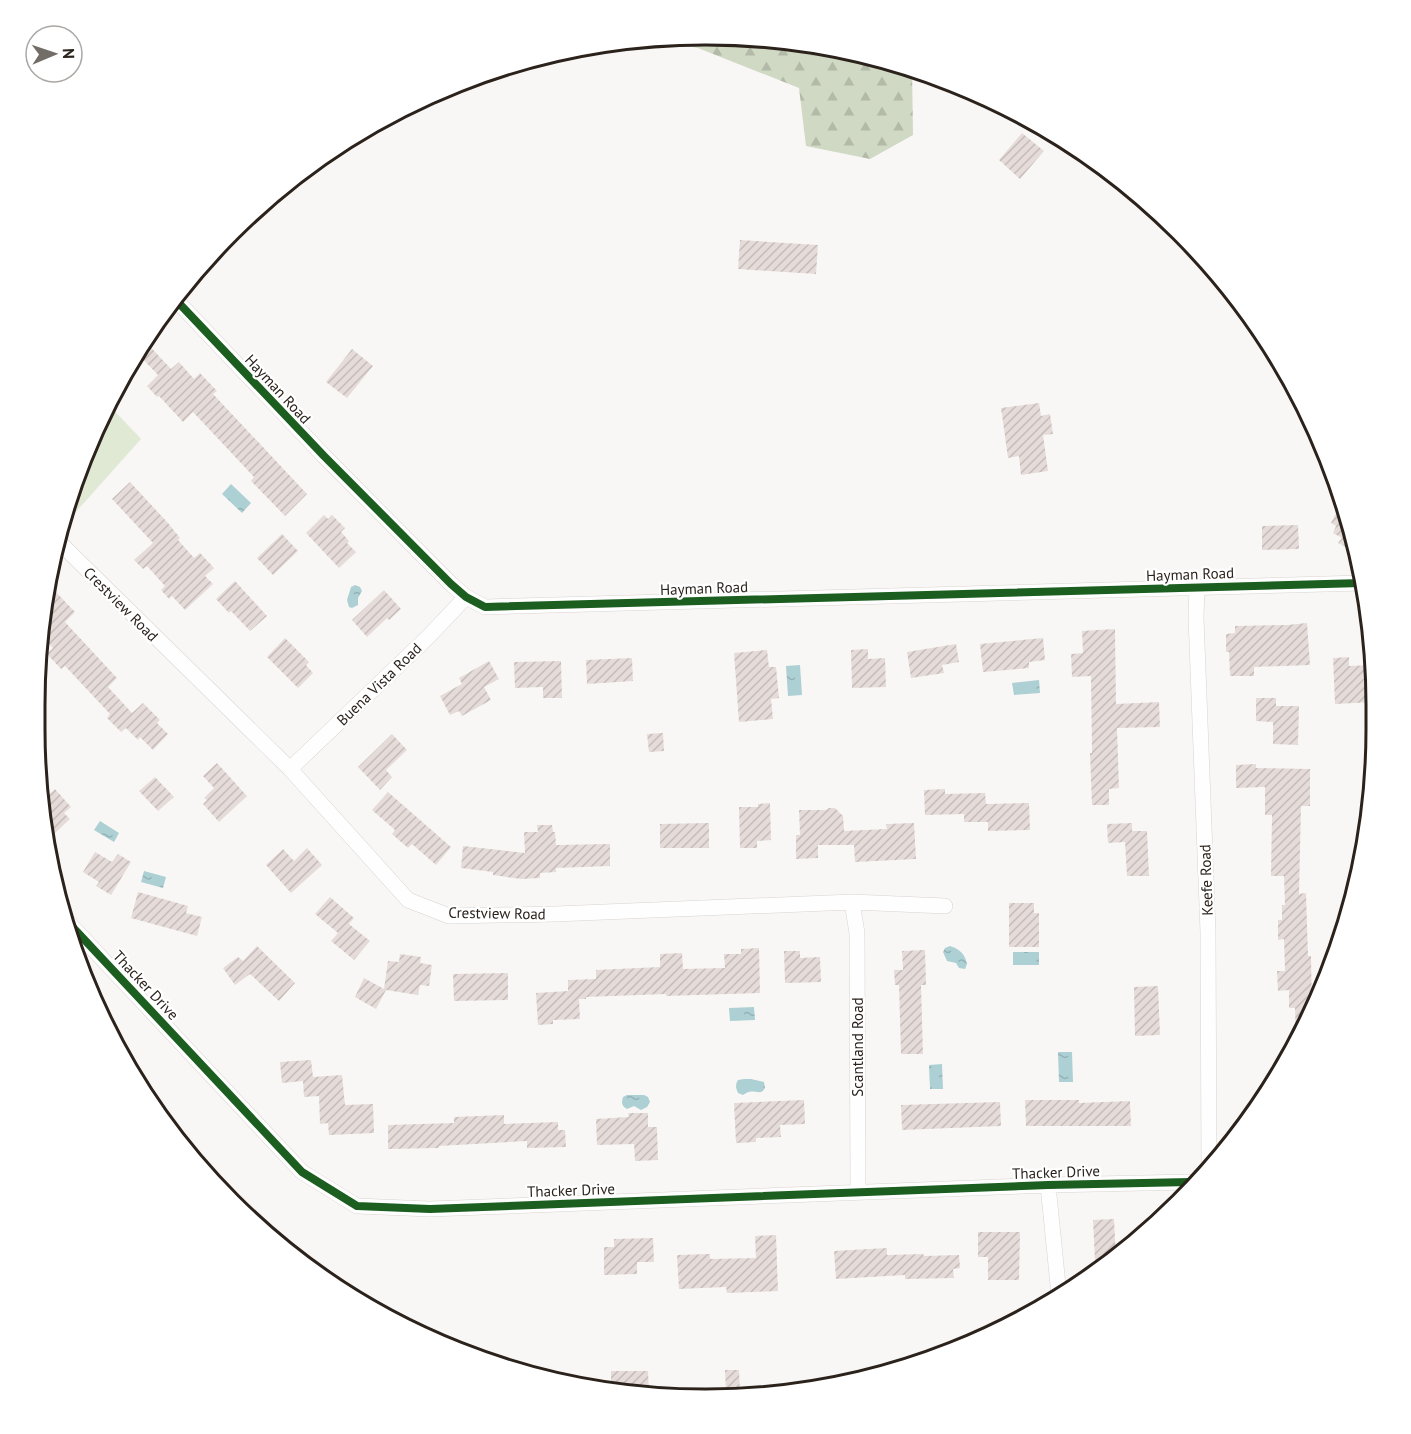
<svg xmlns="http://www.w3.org/2000/svg" width="1411" height="1434" font-family="'PT Sans',sans-serif">
<style>
.green{fill:#e0e9d4}
.forest{fill:url(#forest-firs)}
.water{fill:url(#water-ripples)}
.building{fill:url(#building-hatch)}
.lines{fill:none;stroke-linecap:round;stroke-linejoin:round}
.street-casing{stroke:#d9d3cf;stroke-width:16}
.street{stroke:#fefefe;stroke-width:15}
.cycleway-casing{stroke:#fff;stroke-width:11}
.cycleway{stroke:#1b5e20;stroke-width:8}
.labels{text-anchor:middle;dominant-baseline:central;stroke-width:4.5;stroke-linejoin:round;paint-order:stroke}
.street-label{font-size:15px;fill:#2b221c;stroke:#fff}
.rim{fill:none;stroke:#2b221c;stroke-width:3}
</style>
<defs>
<pattern id="forest-firs" width="22" height="20" patternUnits="userSpaceOnUse" patternTransform="scale(1.5)"><rect width="22" height="20" fill="#d0d9c4"/><path d="M5 1l3.5 6h-7zM16 11l3.5 6h-7z" fill="#b3baa8"/></pattern>
<pattern id="water-ripples" width="26" height="14" patternUnits="userSpaceOnUse" patternTransform="scale(1.5)"><rect width="26" height="14" fill="#acd0d3"/><path d="M2 4q2-2 4 0t4 0M15 11q2-2 4 0t4 0" fill="none" stroke="#94b2b5"/></pattern>
<pattern id="building-hatch" width="6" height="6" patternUnits="userSpaceOnUse" patternTransform="scale(1.5)"><rect width="6" height="6" fill="#e5dcd9"/><path d="M-1 1l2-2M0 6l6-6M5 7l2-2" fill="none" stroke="#c5bcba"/></pattern>
</defs>
<rect width="100%" height="100%" fill="#f9f7f5"/>
<path class="green" d="M109,405L141,439L65,524L63,521L70,489Z"/>
<path class="forest" d="M662,36L793,40L912,68L913,135L870,159L806,146L799,88L698,48L648,38Z"/>
<path class="water" d="M231,484L251,503L242,513L222,494Z
M355,585L360,587L362,591L358,598V605L352,608L349,607L347,600L351,587Z
M800,665L802,695L788,696L786,666Z
M1039,680L1040,693L1014,695L1012,683Z
M100,821L119,833L114,842L94,830Z
M144,871L166,877L163,888L141,882Z
M950,946C960,949 965,954 967,964L965,969L959,968L956,963L947,961L943,952L945,948Z
M1013,952H1039V965H1013Z
M754,1007L755,1020L730,1021L729,1008Z
M1058,1052H1072L1073,1082H1059Z
M942,1064L943,1089H930L929,1065Z
M744,1079H751L764,1082L765,1088C760,1096 756,1090 749,1092C747,1092 745,1094 743,1095L738,1093C736,1088 735,1085 738,1080Z
M627,1095H644L648,1097L650,1102L647,1107L641,1110L634,1106L627,1109C622,1106 621,1103 623,1097Z"/>
<path class="building" d="M1022,133L1044,151L1020,179L999,160Z
M740,240L818,245L816,274L738,269Z
M145,341L171,369L179,362L194,379L200,373L217,391L213,394L307,494L285,516L251,481L254,477L193,412L183,422L159,396L157,397L147,386L158,375L137,353Z
M352,349L373,366L347,398L326,382Z
M1039,403L1041,416L1050,414L1053,434L1043,435L1048,471L1021,475L1019,456L1008,458L1001,408Z
M130,482L168,523L180,538L178,540L194,558L200,553L214,568L205,576L213,584L185,610L172,596L169,599L161,590L165,586L147,566L143,569L134,560L153,543L112,499Z
M1342,502L1354,532L1357,553L1338,543L1342,538L1333,533L1336,526L1331,523Z
M324,515L328,519L332,515L345,528L341,532L349,541L347,543L356,552L339,568L306,533Z
M1298,525L1299,549L1262,550V526Z
M282,534L298,551L273,575L257,558Z
M235,581L267,616L250,631L231,611L229,613L216,599Z
M384,590L401,609L389,620L387,618L367,637L352,620Z
M55,591L75,612L65,622L117,678L108,687L132,713L143,703L160,720L157,723L168,734L153,750L140,737L138,740L126,728L121,732L107,718L110,714L65,666L61,669L47,654L53,648L39,634L40,618L44,602Z
M1307,623L1310,665L1254,667V676H1230L1229,652H1226V634L1235,633V626L1287,625Z
M1115,629L1116,704L1159,702L1160,727L1117,728L1119,788L1109,789V805H1092L1090,753H1092L1091,676L1072,677L1071,654L1083,653L1082,631Z
M285,638L309,662L306,665L313,673L298,688L267,657Z
M1043,638L1045,660L1029,662V668L983,672L980,644Z
M956,644L959,662L942,665L944,673L911,678L907,652Z
M868,649V659L885,658L886,687L852,688L851,650Z
M767,650L769,667H776L779,698L771,699L773,719L739,722L734,653Z
M1349,657V666L1373,665L1374,702L1335,704L1333,658Z
M632,658L633,681L587,684L586,660Z
M489,661L499,679L484,687L491,700L462,716L459,711L450,715L440,696L462,684L459,678Z
M561,661L562,698H543V687L515,688L514,662Z
M1256,698H1276V706H1299L1298,745L1273,744V722L1256,721Z
M663,733L664,751L649,752L647,734Z
M392,734L407,750L386,770L392,777L380,790L358,767Z
M217,763L247,796L219,822L203,804L207,800L204,798L214,788L203,776Z
M1256,764V768L1310,769V806H1301L1299,894L1306,893L1308,956H1311L1312,1008L1296,1044L1295,1008H1289V990L1278,991L1277,971H1285L1284,939L1278,940V920H1282V905H1285L1284,876H1271L1272,815H1265V787L1236,788V765Z
M155,777L174,797L158,811L139,791Z
M55,789L71,807L64,813L70,819L52,836L44,828L42,801Z
M945,789V794L985,793L986,804L1029,803L1030,830L988,831V822H964V814L925,815L924,790Z
M388,792L451,847L436,865L412,844L408,848L392,834L395,830L372,810Z
M770,803L771,840L757,841V848H740L739,807H758V804Z
M829,808H835L843,816L844,831L887,829L886,824L914,823L916,859L855,862L854,845H818V858L796,859V835H800L799,810H826Z
M709,823V848H660V824Z
M1132,823V831H1147L1149,876H1127L1125,842L1108,843L1107,824Z
M537,825H552L553,832H555L556,845L610,844V866L556,868V872L540,873V878L521,879L493,875V872L461,868L463,846L525,853L524,832H538Z
M307,848L322,865L291,893L266,865L283,849L294,861Z
M95,852L112,862L118,854L131,862L111,895L96,886L99,882L83,872Z
M138,892L188,906L186,913L202,917L197,936L131,918Z
M330,897L354,918L349,924L370,941L354,960L331,941L338,933L315,914Z
M1009,903H1034V913H1039V947H1009Z
M257,946L295,983L279,1001L250,974L235,985L223,968L238,957L243,961Z
M759,948L760,993L666,996V994L586,997V999H579L580,1019L553,1020V1024L538,1025L536,993L568,991V980L596,979V970L660,967V954L682,953L683,969L725,968L724,954H741V949Z
M925,950L926,985H921L923,1054H901L899,985H895L894,970H903L902,951Z
M784,951H800V958L820,957L821,982L785,983Z
M400,954L421,957L420,963L432,965L429,986L420,985L418,995L386,990L376,1009L355,997L364,978L384,989L388,961L399,962Z
M508,973V1000L454,1001L453,974Z
M1158,986L1160,1035L1135,1036L1134,987Z
M311,1060L313,1077L342,1075L345,1105L373,1104L374,1133L329,1135L328,1123L320,1124L319,1096L304,1097L303,1081L282,1083L280,1062Z
M804,1100L805,1124L780,1125L781,1137L756,1138V1142L736,1143L734,1103Z
M1025,1100H1079V1103L1130,1101L1131,1126H1026Z
M1000,1102L1001,1126L902,1130L901,1105Z
M628,1113H648V1127H657L658,1160L635,1161L634,1144L597,1145L596,1119L629,1117Z
M504,1115V1124L558,1122V1130H565L566,1147L527,1148V1141L439,1146V1148L388,1149V1125L454,1123V1117Z
M1114,1219L1116,1259L1099,1270L1098,1260L1095,1261L1093,1220Z
M978,1232H1020L1019,1280H988V1257H978Z
M776,1235L778,1291L727,1293L726,1287L679,1289L677,1255L710,1254V1259L756,1258L755,1236Z
M653,1238L654,1262H637V1274L604,1275V1247H614V1239Z
M887,1248V1255L923,1254L924,1256L959,1255L960,1268L953,1269L954,1278L905,1279V1275L836,1279L834,1251Z
M725,1370H739L740,1392H726Z
M611,1371H648L649,1394H618L611,1392Z"/>
<g class="lines">
<g class="street-casing">
<path id="street" d="M175,299L324,456L451,584L466,597L485,607L1362,583
M58,541L290,769L408,900L449,916L555,914L852,902L945,906
M1197,588L1196,617L1208,932L1209,1172
M290,769L428,637L466,597
M852,902L857,933L858,1192
M65,919L302,1172L357,1206L430,1209L1048,1185L1190,1182L1195,1184
M1048,1185L1059,1295"/>
</g>
<use href="#street" class="street"/>
<g class="cycleway-casing">
<path id="cycleway" d="M175,299L324,456L451,584L466,597L485,607L1362,583
M65,919L302,1172L357,1206L430,1209L1048,1185L1190,1182L1195,1184"/>
</g>
<use href="#cycleway" class="cycleway"/>
</g>
<g class="labels">
<g class="street-label">
<text transform="translate(278 389) rotate(47)">Hayman Road</text>
<text transform="translate(1190 574) rotate(-2)">Hayman Road</text>
<text transform="translate(704 588) rotate(-2)">Hayman Road</text>
<text transform="translate(121 604) rotate(45)">Crestview Road</text>
<text transform="translate(379 684) rotate(-44)">Buena Vista Road</text>
<text transform="translate(1206 880) rotate(-92)">Keefe Road</text>
<text transform="translate(497 913) rotate(1)">Crestview Road</text>
<text transform="translate(146 985) rotate(47)">Thacker Drive</text>
<text transform="translate(857 1047) rotate(-90)">Scantland Road</text>
<text transform="translate(1056 1172) rotate(-2)">Thacker Drive</text>
<text transform="translate(571 1190) rotate(-2)">Thacker Drive</text>
</g>
</g>
<path d="M0 0H1411V1434H0ZM705 45H706A660 660 0 0 1 1366 705V729A660 660 0 0 1 706 1389H705A660 660 0 0 1 45 729V705A660 660 0 0 1 705 45Z" fill="#fff" fill-rule="evenodd"/>
<path class="rim" d="M705 45H706A660 660 0 0 1 1366 705V729A660 660 0 0 1 706 1389H705A660 660 0 0 1 45 729V705A660 660 0 0 1 705 45Z"/>
<g transform="translate(54 54) rotate(88)"><circle r="28" fill="#ffffff" stroke="#aaa7a4" stroke-width="1.5"/>
<path d="M0-4.5L10 22L0 15L-10 22Z" fill="#736d68"/>
<text y="-9" font-size="16" font-weight="bold" text-anchor="middle" fill="#2b221c">N</text>
</g>
</svg>
